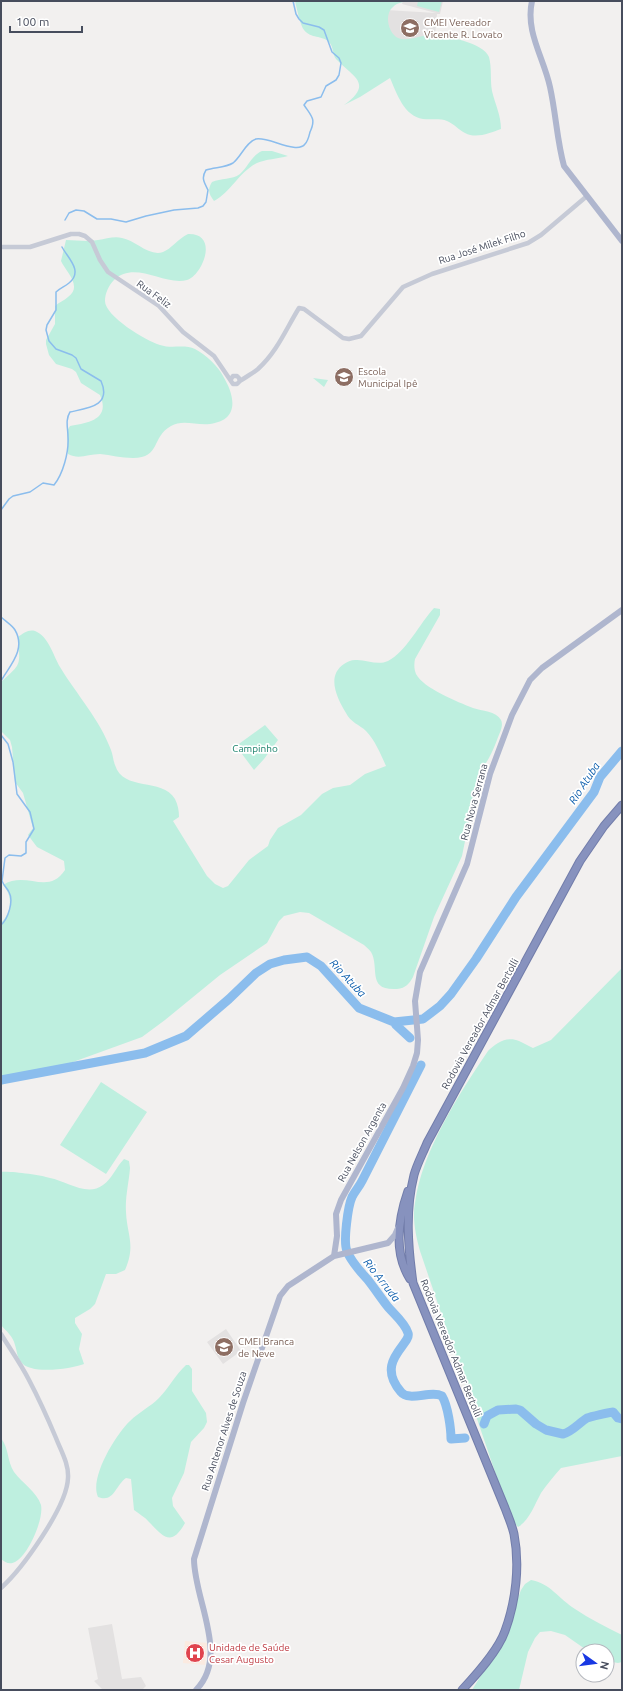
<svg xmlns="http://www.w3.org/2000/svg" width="623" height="1691" font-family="Ubuntu,sans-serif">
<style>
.education{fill:#e3e1e1}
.medical{fill:#fbeae0}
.green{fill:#beefdf}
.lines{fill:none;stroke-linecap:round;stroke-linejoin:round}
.stream{stroke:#8bbded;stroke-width:1.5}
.river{stroke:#8bbded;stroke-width:9}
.highway-casing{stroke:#727daa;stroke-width:9}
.minor{stroke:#c6cad6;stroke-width:4.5}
.major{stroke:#afb6ce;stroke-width:6}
.highway{stroke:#8792be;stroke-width:7}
.labels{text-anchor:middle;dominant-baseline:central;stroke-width:3.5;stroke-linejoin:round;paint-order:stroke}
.education-label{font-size:10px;fill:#785e54;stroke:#fff;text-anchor:start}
.street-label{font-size:10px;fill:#474d5d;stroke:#fff}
.park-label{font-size:10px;fill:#178069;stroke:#fff}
.health-label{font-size:10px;fill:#be3a42;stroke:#fff;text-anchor:start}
.water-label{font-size:11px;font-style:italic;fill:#0b5dac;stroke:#fff}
</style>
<rect width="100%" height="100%" fill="#f2f0ef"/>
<path class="education" d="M403,1H443L440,14H437L434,46L384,42L386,10L436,13L402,4Z
M226,1329L241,1351L223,1364L207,1342Z
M112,1624L122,1679L141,1677L146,1686L142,1690H103L94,1681L98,1679L88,1628Z"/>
<path class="medical" d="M185,1641L207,1643L205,1665L183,1663Z"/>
<path class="green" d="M295,1H410C404,2 398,2 393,7C384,14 388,33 398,38C408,42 421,35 431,35C446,36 483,42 489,57C492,68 490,80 492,91C495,104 501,115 501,129C490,133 476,139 465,133C459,130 454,124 447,121C440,118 431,120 423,119C404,116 397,94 390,78L360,97L344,105C374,83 353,77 336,59C332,54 334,47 329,42C322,35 311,39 304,30C300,25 297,9 295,1Z
M418,1H442L439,12L417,6Z
M262,151H272L288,156C277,159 266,159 257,163C239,172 231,192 214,201C209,194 207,190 212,182C221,178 232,180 240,174C248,167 252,155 262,151Z
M188,234C220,233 202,276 187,280C164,286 135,260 114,280C109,285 105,293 105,301C105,316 146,341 160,345C171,349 185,344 195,349C206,355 218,366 223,376C235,396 240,420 210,424C197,426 183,419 171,426C151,437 161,458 133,458C121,458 111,455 100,454C88,454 79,460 68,454L67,431L70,426C87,423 111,420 100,395L81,383L76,372L72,369L56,364L49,355L46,344V340L55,324V306C59,302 64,301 68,297C83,286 66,272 61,261L66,240C77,240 87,242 98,240C106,239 114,236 122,238C135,240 149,257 163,252C171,249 178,239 188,234Z
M313,378L328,380L324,387Z
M434,608L440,609V615L415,659C414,664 414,669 416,674C423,688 458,702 473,708C482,711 496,711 501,720C504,726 499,734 497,740C492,753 488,762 479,772L462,856L434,917L413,977C409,984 406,988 397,989C366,991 380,967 371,952C369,949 366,947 364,945L309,913L300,912L284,916L279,921L267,943L220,975L165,1020L142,1037L62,1066L23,1077L1,1085V923C12,912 13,896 3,885C26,870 48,896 65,870L64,861L37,847L28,835L33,828L23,793L15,782L12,747L10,740L1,731V682C22,663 20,666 18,637C24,633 30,628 37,632C49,638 54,657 60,667C77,695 100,720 111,750C113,755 113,760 115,765C123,792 162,777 175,799C178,805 179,811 179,817L173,821L207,876L215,884L223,888L228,886L249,860L268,846L270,840L278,828L301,815L322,794L333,788L350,785L365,774L386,766C381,755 375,740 366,731C360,725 350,722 346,713C337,698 326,676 344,664C347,662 351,660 355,660C366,659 377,666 388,661C406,652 420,623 434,608Z
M265,725L278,740L264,759L254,770L236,746Z
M622,968V1456L561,1468C554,1476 547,1484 541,1493C535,1504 529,1521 518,1527L511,1519L420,1251C416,1237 412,1218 415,1203C422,1151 459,1094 488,1051C496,1043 507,1036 519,1041C524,1043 528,1046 533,1048L551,1040Z
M101,1082L147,1112L106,1174L60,1145Z
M124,1159L129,1161L130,1168C129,1182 125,1197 126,1212C127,1235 136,1245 125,1270L116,1274H106L95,1304L90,1309L75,1318V1323L82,1334L79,1349L84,1364C71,1369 30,1375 21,1362C17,1357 17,1351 15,1345C13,1336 6,1331 1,1325V1172C11,1171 40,1175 50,1178C66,1181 87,1197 103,1185C112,1179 116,1167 124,1159Z
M186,1365H189L192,1369V1391L206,1413L207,1422L204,1428L191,1442L184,1473L172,1498L173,1506L185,1523C171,1548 163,1536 149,1522C145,1517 139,1514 134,1510L131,1479L126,1478C115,1486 114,1503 98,1497C89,1478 116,1434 130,1421C139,1412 150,1407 159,1398C169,1388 175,1375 186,1365Z
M1,1438C9,1448 7,1461 14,1472C22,1483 37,1492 41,1505C44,1519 28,1556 15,1562C9,1565 5,1562 1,1559Z
M531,1580C550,1583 559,1599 575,1609C590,1619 606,1627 622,1635V1662L618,1663L607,1661V1651H588L565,1635L551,1631L540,1632L535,1638L528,1652L519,1690H472L501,1643L521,1590L525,1584Z"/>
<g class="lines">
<path class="stream" d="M65,220L69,213L76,210L84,211L97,219H111L126,222L146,216L174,210L198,208L203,206L206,202L208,190C204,182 201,178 206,170C214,167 225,168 233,163C241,157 246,142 256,139C268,136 297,155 305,144C308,141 309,136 310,132C316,119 312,117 304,105L307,101L321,97L326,86L336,80L339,75L341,63L339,58L332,52L324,30L319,27L303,23L299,19L296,14L293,1
M1,510L9,499L13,496L30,492L43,483L54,485C63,474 69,452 68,437C68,428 65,420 70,412C88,408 112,406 101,381L81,369L76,358L72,355L56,349L49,341L46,330L47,325L56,310V292C60,288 64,287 69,283C84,271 67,257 62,247
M1,556V560
M1,617C5,621 12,625 15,630C26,649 11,664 1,681
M1,735L8,744L13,762L17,794L30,812L34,829L26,842V853L21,856L9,855L5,858L2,881C4,886 7,888 9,892C14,901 8,919 1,925"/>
<path class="river" d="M394,1022L396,1025L410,1038
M421,1065L362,1181C359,1187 355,1191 352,1197C348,1206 343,1242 347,1251C351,1262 360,1271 368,1280C375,1289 381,1298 388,1307C395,1315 405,1323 408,1333C412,1344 374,1361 401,1392C409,1402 431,1390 442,1396C448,1406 451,1429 451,1439L465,1438
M1,1080L145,1053L186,1036L229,999L256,973L270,964L284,960L307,957L321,966L359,1008L394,1022L423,1019L440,1006L451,994L476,959L516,897L594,792L600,777L622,751
M484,1424L487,1416L498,1410L516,1409L520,1410L536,1424L546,1430L563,1434C572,1432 579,1423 587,1418C590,1417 610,1412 613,1412L618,1418L622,1419"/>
<g class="highway-casing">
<path id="highway" d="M408,1191C398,1220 393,1252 410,1279
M462,1690C476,1675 498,1651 505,1631C516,1601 520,1565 514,1534C512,1525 508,1516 505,1508L413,1283C408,1247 405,1211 414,1175C417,1164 423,1153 427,1143L580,861L604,826L622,805"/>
</g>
<path class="minor" d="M1,247H30L71,234H79L85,236L92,242L100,260L108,272L159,306L183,332L214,356L233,384H237L240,381L239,378L237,376H233L231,379
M240,381C246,377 253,373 258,369C277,352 286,329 299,308L304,309L343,338L349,339L361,336L403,287L432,274L528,243L541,235L587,196
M1,1334C10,1349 21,1364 29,1380C39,1399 48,1419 56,1438C61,1451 69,1464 68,1478C67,1507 22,1569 1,1588"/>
<path class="major" d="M532,1C525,32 544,58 550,87C556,114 557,141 564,166L622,241
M334,1256L337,1236L336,1214L341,1200L403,1088L413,1066L417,1053L418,1040L415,1001L420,972L467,864L490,774L512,715L530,680L542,668L622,610
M196,1690C230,1656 194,1600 194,1559L243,1403L280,1296L288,1286L334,1256L388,1243L395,1235L398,1228"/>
<use href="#highway" class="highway"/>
</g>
<defs>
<g id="school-disc" transform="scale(1)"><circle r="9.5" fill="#8d6e63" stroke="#fff"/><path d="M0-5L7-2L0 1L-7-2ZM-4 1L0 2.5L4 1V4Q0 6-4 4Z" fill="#fff"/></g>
<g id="hospital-disc" transform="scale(1)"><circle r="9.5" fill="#e0444e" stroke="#fff"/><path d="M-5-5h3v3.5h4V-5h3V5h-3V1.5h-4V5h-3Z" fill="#fff"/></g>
</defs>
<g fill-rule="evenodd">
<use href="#school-disc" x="410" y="28"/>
<use href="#school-disc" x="344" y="377"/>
<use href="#school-disc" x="224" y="1347"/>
<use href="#hospital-disc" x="195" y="1653"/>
</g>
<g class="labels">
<g class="education-label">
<text x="424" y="22">CMEI Vereador<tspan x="424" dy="12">Vicente R. Lovato</tspan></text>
<text x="358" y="371">Escola<tspan x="358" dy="12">Municipal Ipê</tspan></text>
<text x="238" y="1341">CMEI Branca<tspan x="238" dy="12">de Neve</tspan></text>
</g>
<g class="street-label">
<text transform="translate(482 247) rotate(-18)">Rua José Milek Filho</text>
<text transform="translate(154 294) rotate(36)">Rua Feliz</text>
<text transform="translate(474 802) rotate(-75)">Rua Nova Serrana</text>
<text transform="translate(480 1024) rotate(-61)">Rodovia Vereador Admar Bertolli</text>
<text transform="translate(362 1142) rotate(-61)">Rua Nelson Argenta</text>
<text transform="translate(451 1348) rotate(68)">Rodovia Vereador Admar Bertolli</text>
<text transform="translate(224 1431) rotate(-72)">Rua Antenor Alves de Souza</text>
</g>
<g class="park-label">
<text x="255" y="748">Campinho</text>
</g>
<g class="health-label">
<text x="209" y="1647">Unidade de Saúde<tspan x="209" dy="12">Cesar Augusto</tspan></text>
</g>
<g class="water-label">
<text transform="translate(584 783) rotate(-57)">Rio Atuba</text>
<text transform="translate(348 978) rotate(47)">Rio Atuba</text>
<text transform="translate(382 1280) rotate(52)">Rio Arruda</text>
</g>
</g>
<rect width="623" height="1691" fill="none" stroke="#474d5d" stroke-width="4"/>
<g transform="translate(595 1663) rotate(104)"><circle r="19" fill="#ffffff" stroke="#b5b8be"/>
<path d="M0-3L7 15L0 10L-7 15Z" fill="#1838e3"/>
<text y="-6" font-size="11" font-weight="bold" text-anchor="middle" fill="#474d5d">N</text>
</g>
<path d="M10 26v6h72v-6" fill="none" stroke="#474d5d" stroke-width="2"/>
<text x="16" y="26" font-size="12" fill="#474d5d" stroke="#ffffff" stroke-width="3" paint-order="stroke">100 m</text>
</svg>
